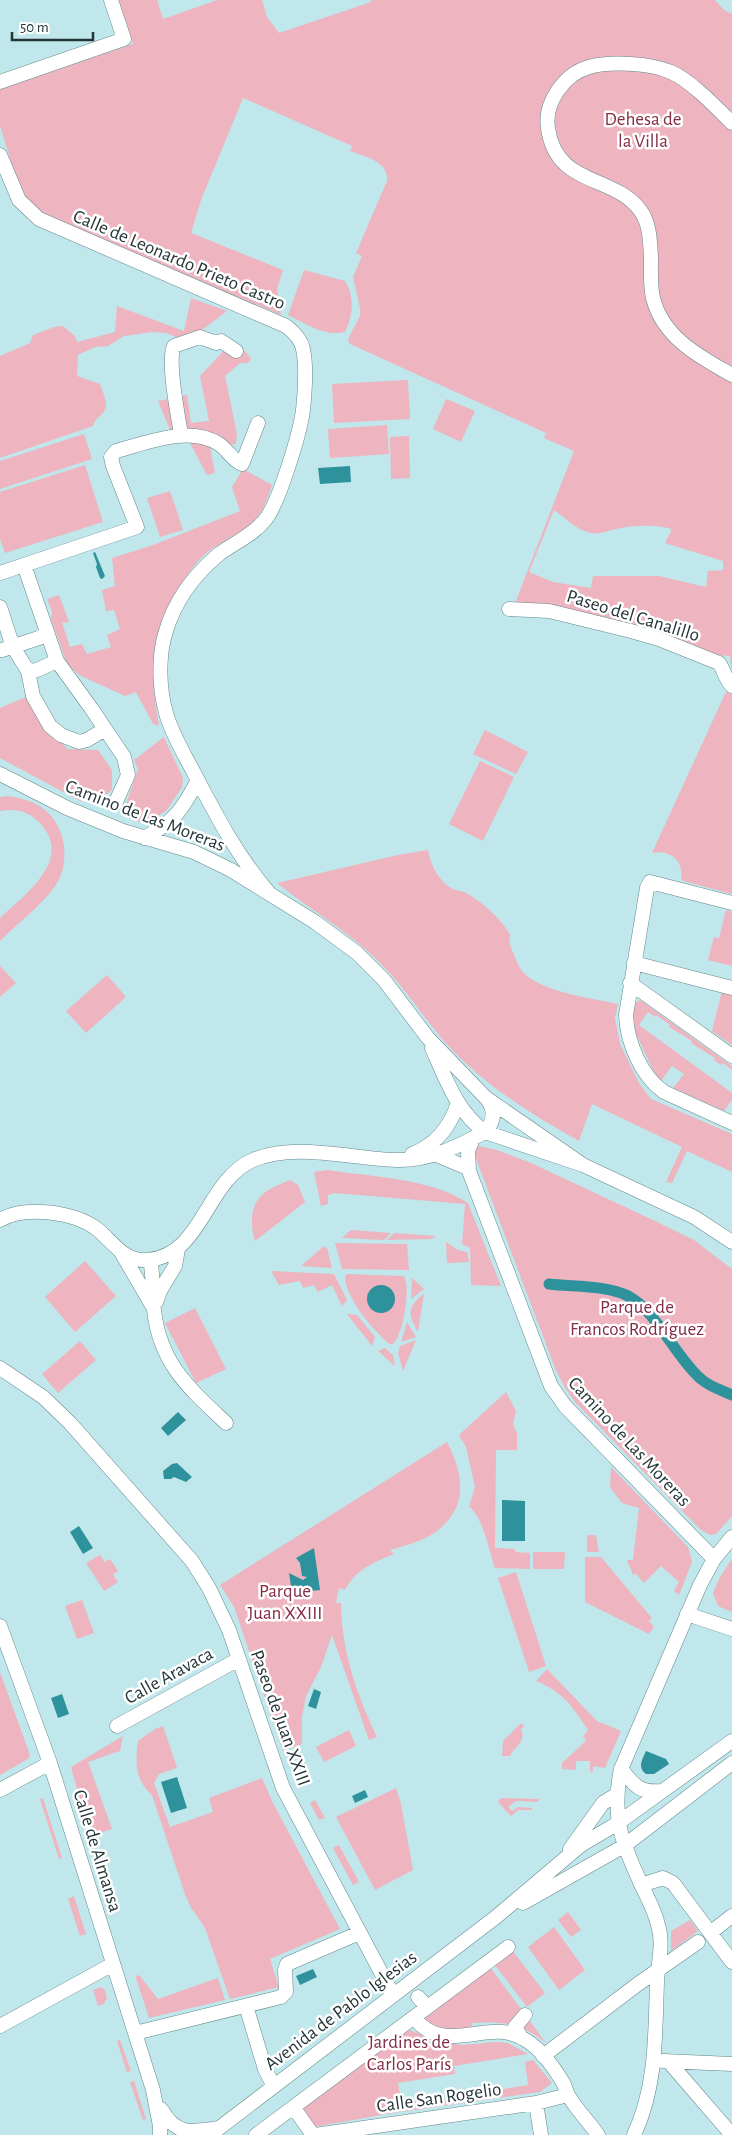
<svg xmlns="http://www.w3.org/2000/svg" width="732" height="2135" font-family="'Alegreya Sans',sans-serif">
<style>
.green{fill:#eeb4bf;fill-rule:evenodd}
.water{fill:#2d929c}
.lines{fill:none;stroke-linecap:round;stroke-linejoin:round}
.canal{stroke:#2d929c;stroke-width:11}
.minor-casing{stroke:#63888c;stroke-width:15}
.minor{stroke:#fff;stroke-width:14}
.labels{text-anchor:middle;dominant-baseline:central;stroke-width:5;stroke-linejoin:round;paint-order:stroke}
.park-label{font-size:19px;fill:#832c46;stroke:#fff}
.street-label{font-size:19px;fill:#253537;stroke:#fff}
</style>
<rect width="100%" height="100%" fill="#c0e7eb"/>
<path class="green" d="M118,0H157L163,19L217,0H262L267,17L279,33L371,2L370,0H715L724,10L732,14V674L730,656L711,655L514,606L574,451L544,438L546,433L350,344L348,339L360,316V308L353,277L362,256L356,253L387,181C389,161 365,157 350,151L352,146L243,98L201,200L191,233L283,270L277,289L281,315L56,220L38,210L27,199L19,187L0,126V89L133,44ZM554,510C566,518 576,530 591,533C600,535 612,529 621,528C638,525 656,525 672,529L665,543L723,561V570L708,571L706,587L659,576H593L591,588L553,582L529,572Z
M304,270L345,281C355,297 353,316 345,332C325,337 306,324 288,315Z
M191,298L227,311L194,336L178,338L166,333L152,332L124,336L108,346L95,347L78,355L77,376L100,384C102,390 106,398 106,405C106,414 95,417 93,426L0,458V356L30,343L33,335L54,327L63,326L75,336L77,342L115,332L117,306L184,331Z
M232,342L245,351L251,359L248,363H240L225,376L237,434L236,444L228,445L208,437L215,473L207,475L183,430H170L158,401L187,395L191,423L209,421L200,376Z
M408,380L410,419L334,423L332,384Z
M446,399L475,411L461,442L433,429Z
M387,425L389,454L330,458L328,429Z
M84,434L92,459L0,489V461Z
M409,436L410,478L391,479L390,437Z
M85,465L103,522L5,553L0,539V492Z
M243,469L272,485C269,493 266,505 260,513C247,533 220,540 203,556C191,568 182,582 174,596C150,640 150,677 159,725L153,724L136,692L125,696L79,675L67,664L51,619L52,611L47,599L59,595L69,622L62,623L70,647L82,644L87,654L111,647L107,635L120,629L114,610L106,611L102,590L115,586L112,558L153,545L240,511L232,487Z
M170,491L183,530L160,537L147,498Z
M732,685V894L683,881C680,877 682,875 681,870C679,855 664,850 652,853L725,694Z
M26,697L67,749L98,750L112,770V790L98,800L80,801L0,758V708Z
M485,730L528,752L516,774L473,754Z
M164,737L183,778L182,787L167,810L151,821L140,823L131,817L125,807L138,769L134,760Z
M480,761L514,777L483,841L449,824Z
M8,796C20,798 30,800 41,807C67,824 72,865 53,889C40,906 16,925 0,941V918C25,894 75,859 39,822C28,811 15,808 0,811V797Z
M428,850C431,866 438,881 453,889C458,891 463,891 468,894C485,905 498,916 510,934C508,943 511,947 514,955C517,962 520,970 526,975C547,993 591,998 618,1004L615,1018L620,1044L639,1083L651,1099L732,1134V1172L687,1151L672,1183L666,1182L682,1147L592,1104L579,1141C529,1113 482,1084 443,1040C421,1014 403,985 378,961C347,930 310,910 277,883L398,855Z
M726,910L732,912V966L708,960L714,937L719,938Z
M0,966L16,983L0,997Z
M107,975L126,997L86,1033L66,1011Z
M722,991L732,993V1045L712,1031Z
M640,1000L732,1066V1070L723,1063L721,1065L714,1060L715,1058L691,1043L692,1041L669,1027L670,1025L656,1015L655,1017L648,1012L639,1025L732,1093V1100L724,1111L673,1088L684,1074L672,1066L661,1081L656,1076L636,1034L634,1022V1004Z
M478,1146L497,1150L531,1163L655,1221L694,1240L732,1269V1516L716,1534L710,1535L701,1530L575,1402L564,1386L555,1368L475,1156V1150Z
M328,1170C372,1177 430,1178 468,1203L501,1286L471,1285L470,1248L462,1244L465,1204L335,1193L328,1195V1204L321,1206L314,1172Z
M290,1180L298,1185L305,1202L255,1241C252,1233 252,1225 252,1217C254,1194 271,1188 290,1180Z
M351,1230L391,1233L384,1240L342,1238Z
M394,1233L436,1236L431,1239L387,1240Z
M446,1242L458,1250L467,1252L469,1262L447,1263Z
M335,1243L407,1244L409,1270L342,1269Z
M324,1246L327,1248L332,1268L301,1266Z
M85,1261L116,1296L75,1332L45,1297Z
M271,1271L334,1274L347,1300L342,1306L332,1285L318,1292L314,1285L303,1288L300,1281L279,1285Z
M347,1274L404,1276C411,1288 403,1335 393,1344H390C375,1333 344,1296 345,1276Z
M412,1278L424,1289L411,1299Z
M424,1293L418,1332C407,1312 407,1309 424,1293Z
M195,1308L226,1369L196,1383L165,1323Z
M347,1314L357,1315L375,1337L372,1346Z
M407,1322L416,1337L401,1342Z
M416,1340L403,1371L398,1353L400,1346Z
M80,1341L96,1360L58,1393L42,1374Z
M385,1348L393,1355L395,1366L378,1351Z
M506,1392L516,1411L513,1425L517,1433V1450H496L495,1548L515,1549V1552L530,1553V1569L495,1568C490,1554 482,1514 469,1507L475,1487L466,1447L459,1435Z
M447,1442C465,1477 469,1511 431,1535C419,1542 404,1546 390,1550L394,1554C374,1562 355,1570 345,1590L339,1588L336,1603H341C341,1649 357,1696 377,1737L369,1740L332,1635L321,1667L306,1696L302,1717V1744L283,1751L234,1607L220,1585Z
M611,1467L688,1547L692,1562L679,1595L674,1591L679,1582L661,1566L644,1583L636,1574L633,1575L627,1560H633L639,1508L622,1503L610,1487Z
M587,1535H596L599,1552H587Z
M533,1552H565L564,1569H533Z
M100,1555L105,1562L110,1559L118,1571L113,1575L118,1582L104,1591L86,1563Z
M585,1557H601L652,1618L649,1621L654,1627L649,1634L585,1602Z
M732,1559V1612L718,1606L713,1593L720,1577Z
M516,1572L546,1666L529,1672L498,1578Z
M82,1600L94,1633L77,1639L65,1606Z
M547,1669L597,1721L621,1731L605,1768L593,1766V1771L590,1772V1761H576V1770L562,1769V1763L586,1741L583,1736L588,1730C573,1707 563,1692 536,1681Z
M0,1672L30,1755L28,1759L0,1775Z
M521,1723L524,1726L521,1730C527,1741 514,1747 510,1756H502L503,1741Z
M163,1726L177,1768L159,1774L154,1783L170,1827L213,1812L209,1798L262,1778L273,1803L340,1929L270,1959L279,1987L230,1999L205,1928L190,1906L185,1894L152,1795C135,1780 135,1763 138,1741L155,1729Z
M349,1730L356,1746L324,1762L316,1747Z
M123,1736L120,1751L88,1762L112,1829L90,1836L71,1767Z
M396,1788L401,1804L413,1870L375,1890L336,1817Z
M43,1798L62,1858L59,1859L40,1799Z
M501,1798L539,1799V1800L537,1802L516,1801L508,1807L512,1811L518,1807L532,1808V1810H518L511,1816L498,1802Z
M315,1800L325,1818L319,1820L310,1803Z
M339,1845L359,1882L353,1885L333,1848Z
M74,1896L86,1934L80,1936L68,1899Z
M568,1912L581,1930L571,1937L558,1920Z
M690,1920L698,1931L671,1951V1931Z
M554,1927L585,1970L559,1990L528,1947Z
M512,1950L545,1993L527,2007L494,1964Z
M490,1967L546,2043C521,2023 503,2021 472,2023L471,2030L441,2031L421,2019Z
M135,1975L140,1976L158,1999L218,1978L225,2000L149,2018Z
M101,1987L105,1990L107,1998L104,2004L98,2006L93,1990Z
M409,2030L443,2042L462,2045L495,2042L508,2043L528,2054L454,2066L455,2074L398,2083L401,2102L420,2099L421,2103L528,2085L525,2062L533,2060L552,2083L540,2092L393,2113L313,2127L304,2113L302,2106Z
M120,2040L131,2071L127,2072L117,2041Z
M134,2081L146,2119L143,2120L130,2082Z"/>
<path class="water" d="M350,466L351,482L320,484L318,468Z
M95,552L105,576L102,579L100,578L96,567L97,564L93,553Z
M367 1299a14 14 0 1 1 28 0a14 14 0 1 1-28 0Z
M178,1412L186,1420L168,1436L161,1428Z
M177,1463L192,1477L186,1482L174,1477L171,1479H164L163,1471L172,1464Z
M502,1500L525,1501V1541H502Z
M79,1526L93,1548L83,1554L70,1532Z
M314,1548L320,1590L292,1593L289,1573L303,1580L307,1577L302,1576L300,1563L296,1558Z
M314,1689L321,1692L316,1709L308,1706Z
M62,1694L69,1714L58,1718L51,1698Z
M646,1751L666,1759L669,1764L654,1774H646C637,1767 642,1760 646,1751Z
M177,1777L187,1808L171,1813L161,1782Z
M365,1790L368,1797L355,1803L352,1796Z
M313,1969L317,1977L300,1985L296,1976Z"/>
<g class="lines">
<path class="canal" d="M549,1284C573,1287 606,1285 628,1296C656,1310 676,1358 701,1379C710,1387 721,1390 732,1395"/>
<g class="minor-casing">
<path id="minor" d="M0,82L124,39L111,0
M732,123C716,107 691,81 671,72C650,63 610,61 589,67C564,74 544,103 548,128C556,187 613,174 640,210C650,223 650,241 651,257C651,270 650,285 653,298C663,338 700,357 732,375
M0,155L19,200L39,219L286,326C294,332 301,339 303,349C307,368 305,391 303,410C300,433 279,503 265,520C253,535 234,543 219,554C195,574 175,601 166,631C158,656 159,688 166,713C172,735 185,755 195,775C217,817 238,857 269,893
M181,434C178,416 167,361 174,346L200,337L216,343L221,341L236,351
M0,573L24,565
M0,607L13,647L28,671L33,696L50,726L61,735L79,742L87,740L105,729
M509,609L549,611L631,631L659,639L719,663C724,670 726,681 732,686
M2,650L48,635
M28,671L37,670L57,661
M0,774L67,808L123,831L194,852L231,870L315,922L357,953L384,980L428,1038L486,1098L583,1165
M115,804L128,775L124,757L91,708L57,661L24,565L137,527L113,466L111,457L116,451C147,443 188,425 219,444C228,450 232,460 242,464L258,423
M144,838C174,822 182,810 198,780
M732,903L650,882L647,888L626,1015C627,1042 641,1076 664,1092L732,1123
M634,963L732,988
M630,983L732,1056
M432,1048C446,1079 457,1112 485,1132L583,1165L694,1217L732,1242
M473,1139L468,1151L469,1171L551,1386L565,1406L714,1559
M412,1154C436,1145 450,1127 458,1103
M437,1155L463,1166
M0,1220C25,1205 74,1212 97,1229C113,1242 124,1262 147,1260C203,1256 205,1181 253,1160C295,1142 352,1159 396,1160C429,1161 457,1147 485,1132C495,1121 495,1110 487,1099
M121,1252L153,1307
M150,1260C154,1278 152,1292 154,1310C160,1364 189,1388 226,1423
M156,1302L160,1291L175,1266L178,1249
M0,1368L43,1397L70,1423L192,1561L209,1588L229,1630L283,1788L393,1995
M687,1614L732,1629
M0,1626L50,1763L135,2033L153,2090L160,2126V2135
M117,1726L239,1659
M621,1769C635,1786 639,1793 662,1791
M0,1790L50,1763
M570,1849L603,1803L616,1795
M641,1885L663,1878L673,1883L732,1962
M523,1903L624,1846L732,1763
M710,1933L732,1916
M418,1997L427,2007
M246,2006L265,2069L273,2085
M416,2020C446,2056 490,2017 524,2039C540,2048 553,2066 562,2081C565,2085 566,2091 568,2095C576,2109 589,2122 598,2135
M0,2026L113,1964
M135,2033L281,1997L286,1992L285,1970L287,1964L359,1933
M521,2037L515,2027L525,2015
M543,2056L638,1984L698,1942
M663,2061L732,2064
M669,2062L732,2135
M536,2103L541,2135
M161,2109C176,2135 189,2133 219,2128
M296,2111L313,2135
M210,2135L496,1917L581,1845L618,1823L732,1741
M256,2135L508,1947
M315,2135L536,2103L568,2095
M634,2135C657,2085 655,2035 657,1982C658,1962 664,1944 658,1925C655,1911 648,1899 642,1886C622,1843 611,1817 621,1769L700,1585L714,1559L732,1537"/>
</g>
<use href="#minor" class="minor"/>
</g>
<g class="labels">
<g class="park-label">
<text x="643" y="119">Dehesa de<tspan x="643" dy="22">la Villa</tspan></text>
<text x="637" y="1307">Parque de<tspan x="637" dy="22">Francos Rodríguez</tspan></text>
<text x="285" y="1591">Parque<tspan x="285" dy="22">Juan XXIII</tspan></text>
<text x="409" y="2042">Jardines de<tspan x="409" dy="22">Carlos París</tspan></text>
</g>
<g class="street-label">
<text transform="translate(179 260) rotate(23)">Calle de Leonardo Prieto Castro</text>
<text transform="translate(633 616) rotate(17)">Paseo del Canalillo</text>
<text transform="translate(145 816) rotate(21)">Camino de Las Moreras</text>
<text transform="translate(629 1442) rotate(47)">Camino de Las Moreras</text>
<text transform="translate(169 1676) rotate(-29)">Calle Aravaca</text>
<text transform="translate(280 1718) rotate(70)">Paseo de Juan XXIII</text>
<text transform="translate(97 1851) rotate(73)">Calle de Almansa</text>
<text transform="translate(341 2011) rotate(-37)">Avenida de Pablo Iglesias</text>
<text transform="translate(439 2098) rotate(-8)">Calle San Rogelio</text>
</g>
</g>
<path d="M12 32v8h81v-8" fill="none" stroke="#253537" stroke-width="2.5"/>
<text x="20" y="32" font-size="15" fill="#253537" stroke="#ffffff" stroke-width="4" paint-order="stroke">50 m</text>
</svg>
